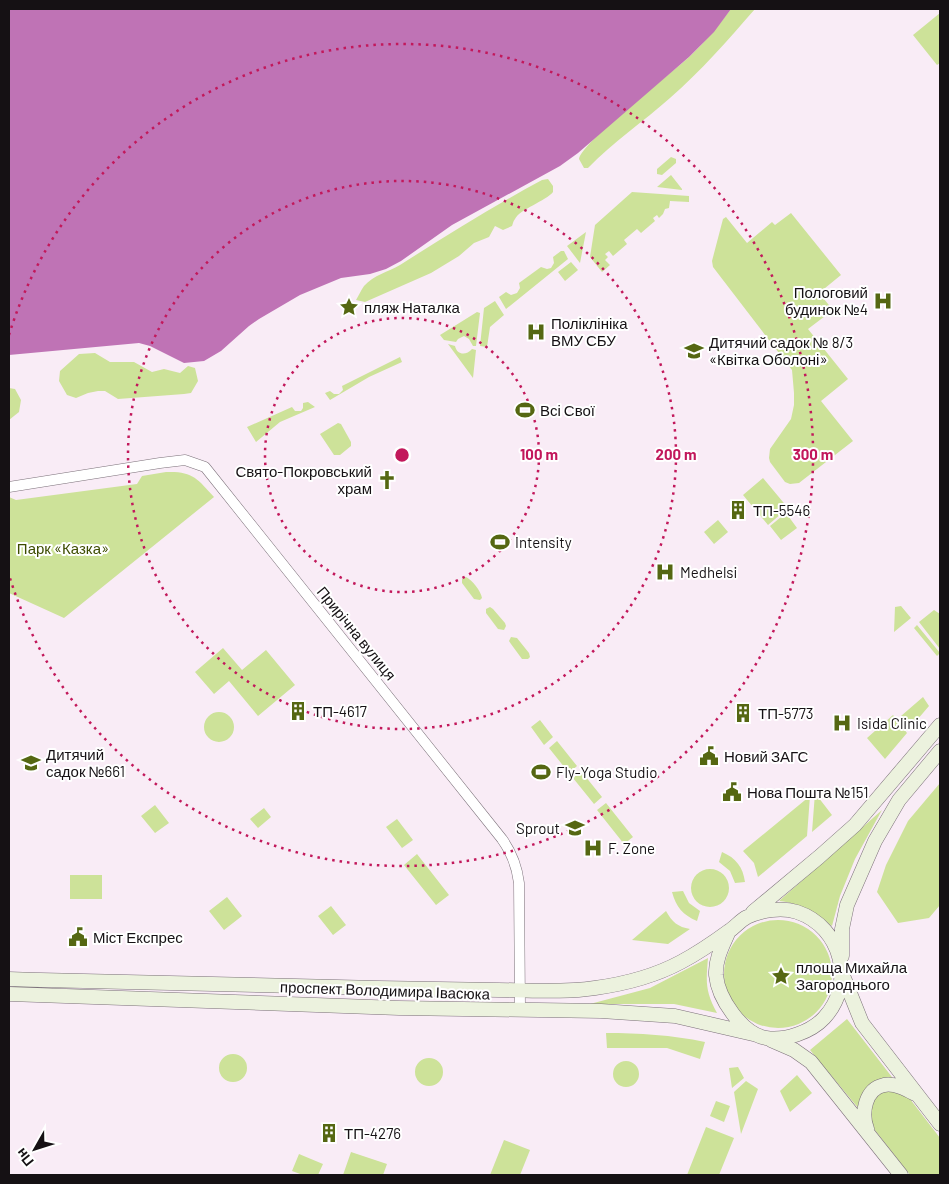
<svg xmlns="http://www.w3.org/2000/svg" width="949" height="1184" font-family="Barlow,sans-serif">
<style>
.green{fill:#cde299}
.water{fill:#bf73b5}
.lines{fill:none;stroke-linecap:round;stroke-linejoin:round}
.minor-casing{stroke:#7b7079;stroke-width:11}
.secondary-casing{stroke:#7b7079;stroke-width:15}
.minor{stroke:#fff;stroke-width:10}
.secondary{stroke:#ecf2de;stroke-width:14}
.ring{fill:none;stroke:#c2185b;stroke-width:2.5;stroke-dasharray:2.5 5}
.labels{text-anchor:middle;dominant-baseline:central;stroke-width:4;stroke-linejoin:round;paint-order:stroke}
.poi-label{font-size:15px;fill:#151114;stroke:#fff;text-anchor:start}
.park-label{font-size:15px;fill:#3d4c00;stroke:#fff}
.street-label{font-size:15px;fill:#151114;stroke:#fff}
.centre{fill:#c2185b;stroke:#fff;stroke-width:2.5}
.ring-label{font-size:15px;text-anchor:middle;font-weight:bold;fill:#c2185b;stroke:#fff;stroke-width:4;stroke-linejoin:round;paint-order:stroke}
</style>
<rect width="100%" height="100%" fill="#f9ecf6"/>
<path class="green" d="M731,9H755C728,40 701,71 670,98C643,122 613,142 588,168H584L579,159C583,141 669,75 688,58C704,43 718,26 731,9Z
M940,13V63L937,65L913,35Z
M671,157L676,159V163L662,175L657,174V169Z
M671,175L682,189V190L657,187Z
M548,179L553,186V192C546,201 520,209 515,219C513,221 513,224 512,226L503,230L495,226L489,237L474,243L459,256L431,273L365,302L356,300C359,295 361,290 364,286C374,275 388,272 400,265C447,235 494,206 542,180Z
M632,192L689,196V202L670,201L669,208L665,209L663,214L659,218L657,215L653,218L655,221L641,233L637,229L624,240L627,244L613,256L609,251L605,254L608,257L605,260L610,265L602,272L590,257L595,225Z
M791,213L841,275L819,293L833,310L808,329L848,379L821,401L853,441L799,483L790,484L785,482L770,462L769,458L770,449L791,419L794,405V393L792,370L713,267L712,261L723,219L726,217L747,243L772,222L775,225Z
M586,232L580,263L567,246Z
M561,251H564L568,259L506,309L499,297L506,292L511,295L517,293L520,288L519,283L541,267L547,269L551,268L554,263L553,257Z
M571,262L578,270L565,281L558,272Z
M495,301L504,315L490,327L487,347L480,346L484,308Z
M477,312L480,313L476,346H473L469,339L464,336L458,339L456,342L444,340L440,335Z
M448,344L455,346C457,355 466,356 472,349L476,350L473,378Z
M95,353L110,362H134L152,372L164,369L180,373L188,366L195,368L198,381L191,393L184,394L118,399L105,391H98L88,393L76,398L67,395L59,381L60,371L79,354Z
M400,357L402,362L369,377L330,400L325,393L330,391L334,394H339L343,390L342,386Z
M9,388L15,389L21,400L19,412L9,420Z
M308,402L315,407L280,422L256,442L247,427L292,407L295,411H301L303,408V403Z
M338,423L341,424L351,442V446L340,455H334L320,434Z
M166,472C192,471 197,478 214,497L64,618L9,593V497L16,500L137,484L142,476Z
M763,478L788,508L768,525L743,495Z
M786,513L797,528L781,540L770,526Z
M718,520L728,532L714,544L704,532Z
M466,577C472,580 481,591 482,598L480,600L474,599L462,583V579Z
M901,606L911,618L894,632L895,607Z
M490,607L493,609L505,623L506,626L504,630L498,629L486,613V609Z
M934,610L940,614V649L919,622Z
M917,625L940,653L937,656L914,628Z
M511,637L517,638L529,653L530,657L528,659H522L511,644L509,641Z
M223,648L242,670L266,650L295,685L258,716L229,681L214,694L195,672Z
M923,697L929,706L911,727L901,716Z
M204 727a15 15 0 1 1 30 0a15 15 0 1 1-30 0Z
M893,715L907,733L885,759L867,738Z
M540,720L553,737L544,745L531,727Z
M557,741L577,766L569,773L549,748Z
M581,771L602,797L594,804L573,778Z
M940,783V905L929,918L898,923L877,892L886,865L908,821Z
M815,793L832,815L812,832Z
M810,796L807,836L758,877L754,863L743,851Z
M606,803L633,837L624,844L597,810Z
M155,805L169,823L155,833L141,816Z
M264,808L271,817L258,828L250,819Z
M882,810L855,859L840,896L832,926C814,912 803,904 779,901Z
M397,819L413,840L402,848L386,827Z
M722,852C736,858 743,867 745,882L735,883L730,871L719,862Z
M417,854L449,895L436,905L404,865Z
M691 888a19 19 0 1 1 38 0a19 19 0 1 1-38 0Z
M70,875H102V899H70Z
M683,891L689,903L700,911L697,921C683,915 676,907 672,892Z
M227,897L242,916L224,930L209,911Z
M331,906L346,925L333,935L318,916Z
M666,911C672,922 678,927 690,929L668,944L632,940Z
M724 974a54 54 0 1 1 108 0a54 54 0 1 1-108 0Z
M708,958C706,982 705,991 717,1013L674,1004H590L650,988Z
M847,1019L895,1081L859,1109L810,1050Z
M606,1033C639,1033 672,1035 705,1042L700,1059L667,1048H607Z
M219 1068a14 14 0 1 1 28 0a14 14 0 1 1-28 0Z
M415 1072a14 14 0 1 1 28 0a14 14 0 1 1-28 0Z
M613 1074a13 13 0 1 1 26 0a13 13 0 1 1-26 0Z
M738,1067L744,1078L732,1088L729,1068Z
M797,1075L812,1093L790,1112L780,1091Z
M746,1081L758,1089L741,1134L734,1092Z
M890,1089L907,1095L940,1138V1175H910L874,1129L868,1119L870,1102L876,1094Z
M716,1101L730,1106L724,1122L710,1116Z
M706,1127L734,1138L719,1175H687Z
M504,1140L530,1150L520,1175H490Z
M351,1152L387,1164L383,1175H343Z
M299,1154L323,1164L318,1175H303L292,1171Z"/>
<path class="water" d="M9,9H731L714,32L689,57L578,153L560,166L452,225L401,261L386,269L370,274L341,278L300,295L259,319L249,326L221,351L204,361L184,363L150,346L139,343L9,355Z"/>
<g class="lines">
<g class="minor-casing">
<path id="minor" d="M9,487L160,463L185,460L205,467L502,839C512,853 517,866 519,883L520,1008"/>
</g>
<g class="secondary-casing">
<path id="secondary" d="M753,912L819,857L855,825L940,725
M842,956V929L847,905L875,841L899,800L940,751
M844,978L862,1023L940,1124
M9,979C132,983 255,985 379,988C418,989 458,989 498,990C530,990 563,993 595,988C624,984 655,976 681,962C698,953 714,942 729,931C735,927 741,920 747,917C762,910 782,907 797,912C842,927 856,984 824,1018C811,1032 785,1041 766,1038C742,1034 718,998 716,975C715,959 723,945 729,931
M9,994L399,1008L601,1011L675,1016L753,1034
M771,1040L794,1050L811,1062L901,1175
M867,1129C861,1113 865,1089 884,1085C895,1083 906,1089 915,1094"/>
</g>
<use href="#minor" class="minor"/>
<use href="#secondary" class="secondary"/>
</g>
<g class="ring">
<circle cx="402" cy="455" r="137"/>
<circle cx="402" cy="455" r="274"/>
<path d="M9 335A411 411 0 1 1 9 575"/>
</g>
<defs>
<g id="hospital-bare" transform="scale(1.5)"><path d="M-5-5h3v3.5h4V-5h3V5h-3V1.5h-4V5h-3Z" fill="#556712" stroke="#fff" stroke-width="2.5" paint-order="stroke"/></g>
<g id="sight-bare" transform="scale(1.5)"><path d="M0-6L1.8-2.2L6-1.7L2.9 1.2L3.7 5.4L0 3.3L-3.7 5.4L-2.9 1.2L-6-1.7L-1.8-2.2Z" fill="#556712" stroke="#fff" stroke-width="2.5" paint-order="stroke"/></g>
<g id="school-bare" transform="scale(1.5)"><path d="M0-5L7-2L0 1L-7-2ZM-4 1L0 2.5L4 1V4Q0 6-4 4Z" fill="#556712" stroke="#fff" stroke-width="2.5" paint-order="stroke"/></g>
<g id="stadium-bare" transform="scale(1.5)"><path d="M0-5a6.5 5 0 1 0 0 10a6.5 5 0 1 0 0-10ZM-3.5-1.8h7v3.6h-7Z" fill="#556712" stroke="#fff" stroke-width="2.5" paint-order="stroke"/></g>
<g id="church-bare" transform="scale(1.5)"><path d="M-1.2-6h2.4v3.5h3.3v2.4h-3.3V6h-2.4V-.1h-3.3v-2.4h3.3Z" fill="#556712" stroke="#fff" stroke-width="2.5" paint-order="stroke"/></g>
<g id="building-bare" transform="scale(1.5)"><path d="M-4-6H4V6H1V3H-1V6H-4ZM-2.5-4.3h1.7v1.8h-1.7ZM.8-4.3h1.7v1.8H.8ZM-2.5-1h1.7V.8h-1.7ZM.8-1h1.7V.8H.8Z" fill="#556712" stroke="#fff" stroke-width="2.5" paint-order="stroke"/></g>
<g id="civic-bare" transform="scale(1.5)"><path d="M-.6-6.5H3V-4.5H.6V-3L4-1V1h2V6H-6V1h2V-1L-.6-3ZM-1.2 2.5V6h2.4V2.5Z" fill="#556712" stroke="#fff" stroke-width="2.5" paint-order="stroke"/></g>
</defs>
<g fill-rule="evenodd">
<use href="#hospital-bare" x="883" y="301"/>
<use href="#sight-bare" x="349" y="307"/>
<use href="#hospital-bare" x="536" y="332"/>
<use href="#school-bare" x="694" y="351"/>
<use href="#stadium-bare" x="525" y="410"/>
<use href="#church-bare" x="387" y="480"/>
<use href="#building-bare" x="738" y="510"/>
<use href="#stadium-bare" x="500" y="542"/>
<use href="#hospital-bare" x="665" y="572"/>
<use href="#building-bare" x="298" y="711"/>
<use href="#building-bare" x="743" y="713"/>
<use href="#hospital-bare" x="842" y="723"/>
<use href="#civic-bare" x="709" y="756"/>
<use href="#school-bare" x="31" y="763"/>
<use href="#stadium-bare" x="541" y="772"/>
<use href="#civic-bare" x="732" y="792"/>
<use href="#school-bare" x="575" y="828"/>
<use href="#hospital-bare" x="593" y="848"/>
<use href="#civic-bare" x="78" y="937"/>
<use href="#sight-bare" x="781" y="976"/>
<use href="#building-bare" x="329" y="1133"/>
</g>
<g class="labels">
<g class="poi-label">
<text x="868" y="292" text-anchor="end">Пологовий<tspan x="868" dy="17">будинок №4</tspan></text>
<text x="364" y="307">пляж Наталка</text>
<text x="551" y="323">Поліклініка<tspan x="551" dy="17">ВМУ СБУ</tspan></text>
<text x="709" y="342">Дитячий садок № 8/3<tspan x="709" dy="17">«Квітка Оболоні»</tspan></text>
<text x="540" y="410">Всі Свої</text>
<text x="372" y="471" text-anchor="end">Свято-Покровський<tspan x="372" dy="17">храм</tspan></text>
<text x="753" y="510">ТП-5546</text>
<text x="515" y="542">Intensity</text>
<text x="680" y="572">Medhelsi</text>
<text x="313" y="711">ТП-4617</text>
<text x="758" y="713">ТП-5773</text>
<text x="857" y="723">Isida Clinic</text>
<text x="46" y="754">Дитячий<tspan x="46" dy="17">садок №661</tspan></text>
<text x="724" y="756">Новий ЗАГС</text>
<text x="556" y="772">Fly-Yoga Studio</text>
<text x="747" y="792">Нова Пошта №151</text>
<text x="560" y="828" text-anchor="end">Sprout</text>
<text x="608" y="848">F. Zone</text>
<text x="93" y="937">Міст Експрес</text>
<text x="796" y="967">площа Михайла<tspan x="796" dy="17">Загороднього</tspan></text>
<text x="344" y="1133">ТП-4276</text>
</g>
<g class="park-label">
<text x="63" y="548">Парк «Казка»</text>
</g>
<g class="street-label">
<text transform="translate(357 633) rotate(51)">Прирічна вулиця</text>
<text transform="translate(385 990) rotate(2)">проспект Володимира Івасюка</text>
</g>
</g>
<circle cx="402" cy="455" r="8" class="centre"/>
<g class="ring-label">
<text x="539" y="460">100 m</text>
<text x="676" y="460">200 m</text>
<text x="813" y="460">300 m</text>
</g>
<rect width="949" height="1184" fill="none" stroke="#151114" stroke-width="20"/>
<g transform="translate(35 1149) rotate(231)" stroke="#ffffff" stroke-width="4" paint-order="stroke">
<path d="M0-4L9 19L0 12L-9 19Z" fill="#151114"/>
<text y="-8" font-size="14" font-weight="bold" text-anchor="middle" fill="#151114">Пн</text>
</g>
</svg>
